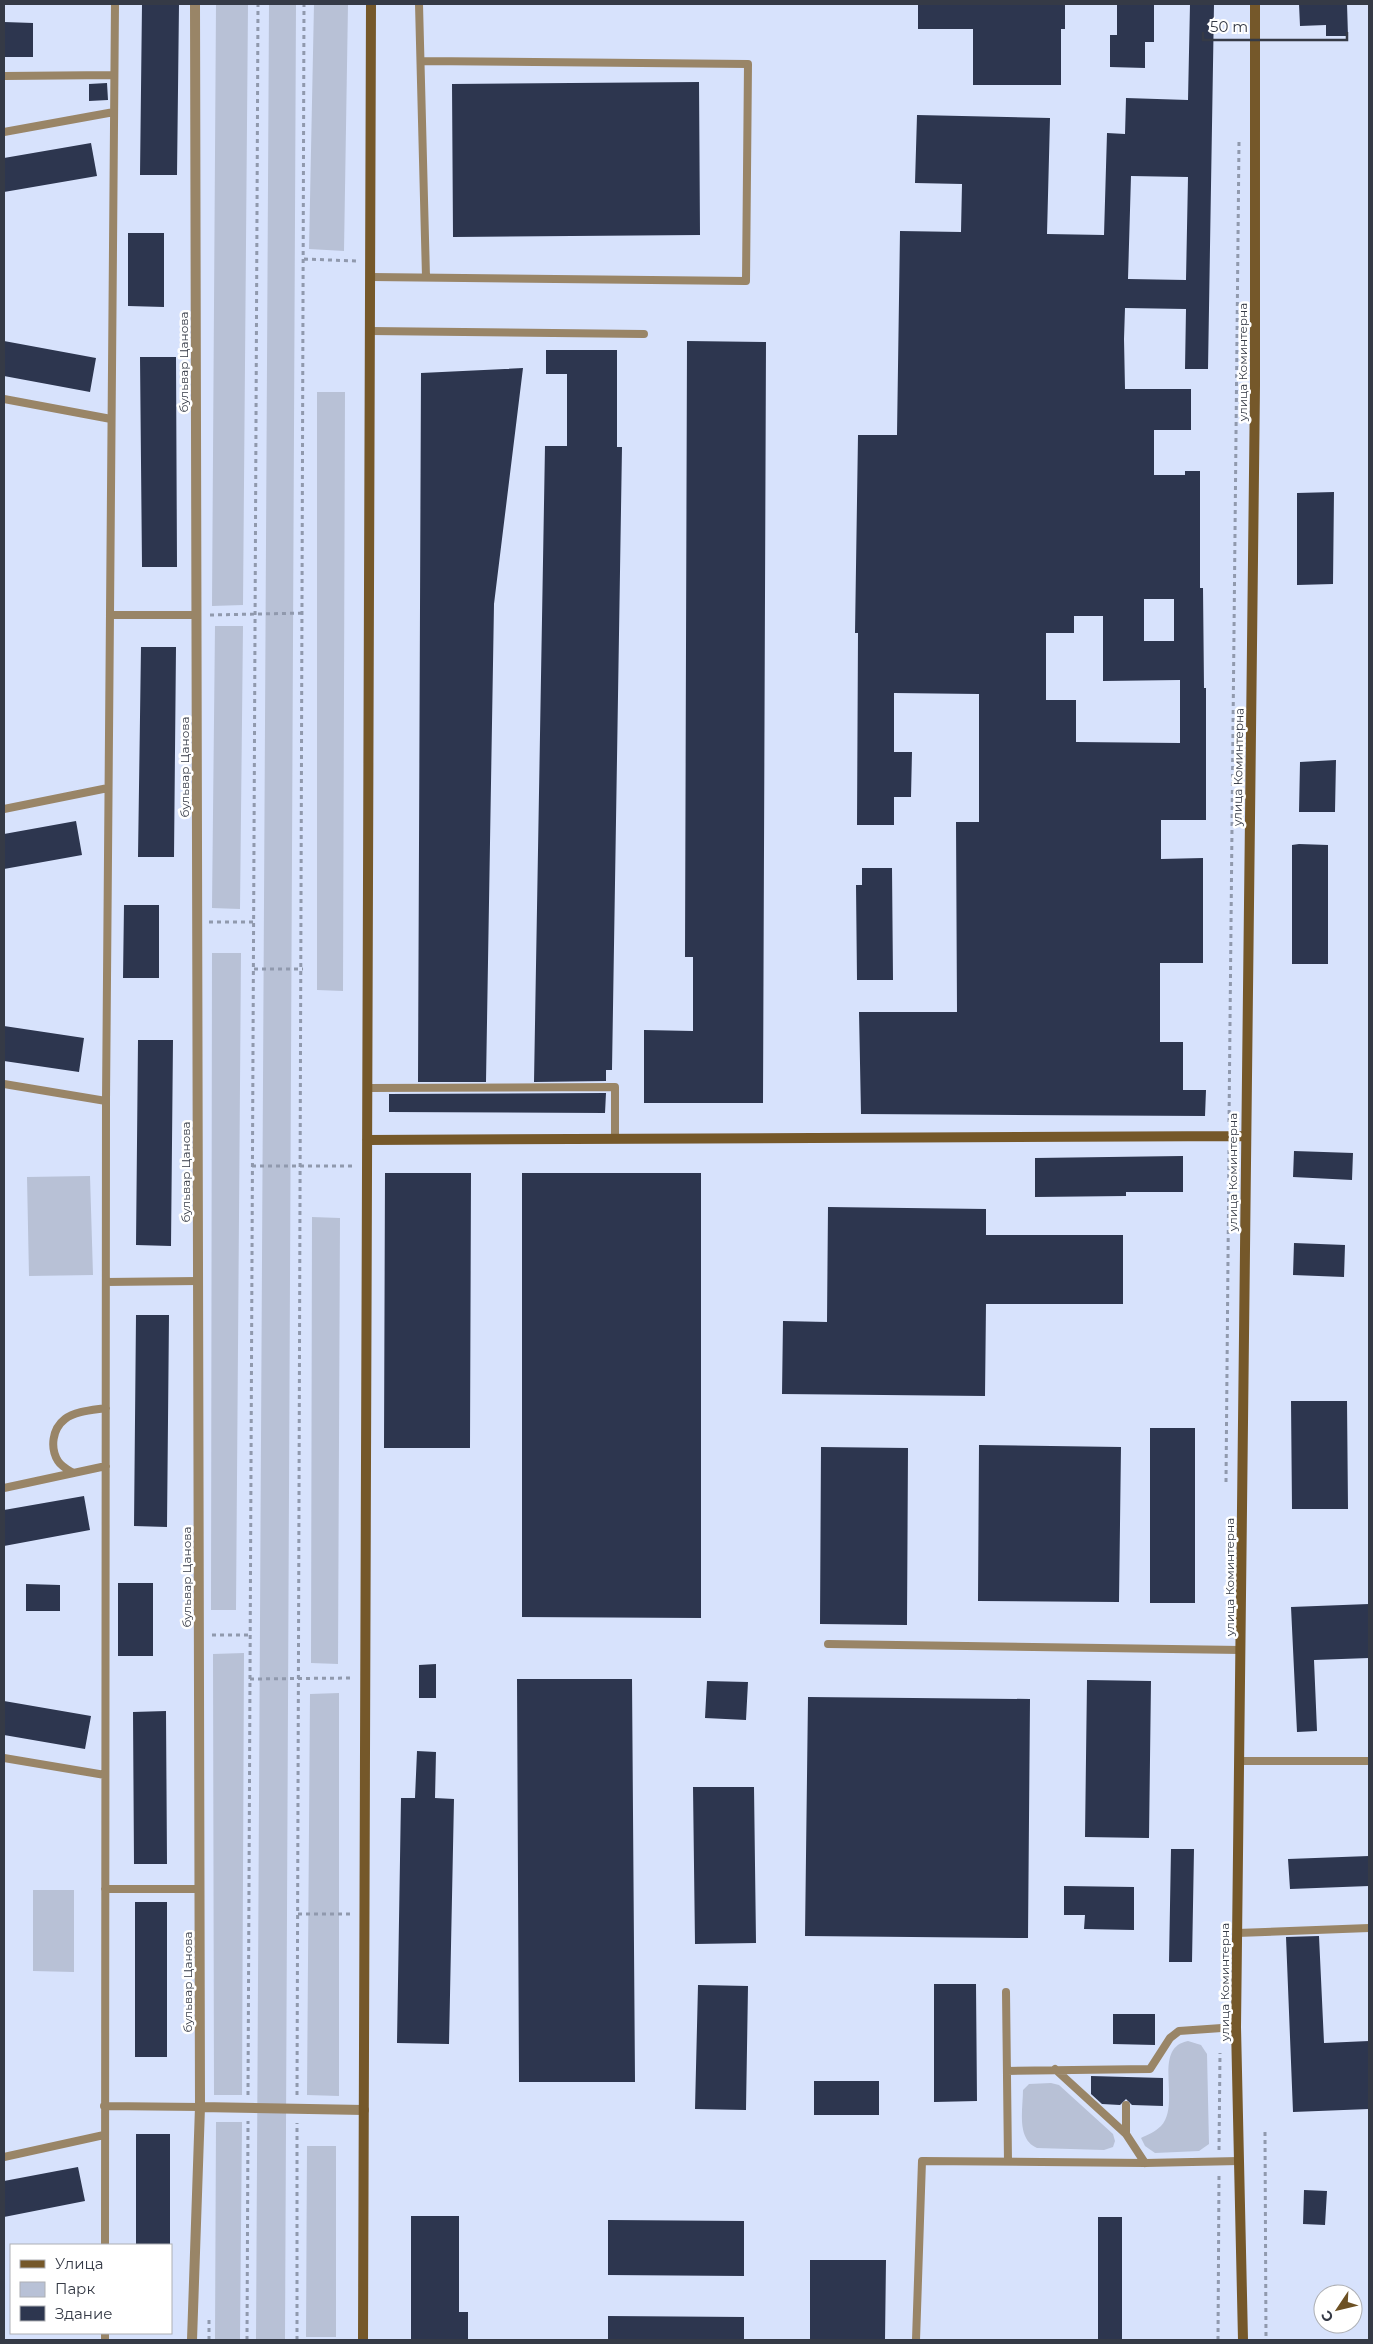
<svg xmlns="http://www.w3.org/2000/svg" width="1373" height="2344" font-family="Montserrat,sans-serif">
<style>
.green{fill:#b8c1d6}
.building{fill:#2d364f;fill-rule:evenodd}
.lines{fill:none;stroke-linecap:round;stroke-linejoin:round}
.path{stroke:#9099ad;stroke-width:3;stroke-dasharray:4 4;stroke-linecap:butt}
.lane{stroke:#998567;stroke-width:8}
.street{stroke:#998567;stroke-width:10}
.secondary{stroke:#75582a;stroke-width:10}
.labels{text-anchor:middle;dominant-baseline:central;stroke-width:5;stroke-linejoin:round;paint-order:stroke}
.street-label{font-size:12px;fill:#353a46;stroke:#fff}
</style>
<rect width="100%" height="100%" fill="#d7e2fc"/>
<path class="green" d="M216,4H248L243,605L212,606Z
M269,4H296L285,2340H256Z
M314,4H348L344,251L309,249Z
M317,392H345L343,991L317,990Z
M215,626H243L240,909L212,908Z
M212,953H241L236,1610H211Z
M90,1176L93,1275L29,1276L27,1177Z
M312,1217L340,1218L338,1664L311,1663Z
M244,1653L242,2095H214L213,1654Z
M339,1693V2096L307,2095L310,1694Z
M33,1890H74V1972L33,1971Z
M1188,2041L1201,2045L1207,2054L1209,2144L1199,2151L1155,2153L1145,2146L1141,2138C1147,2135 1155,2132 1161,2126C1182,2103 1151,2048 1188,2041Z
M1051,2083L1059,2085L1113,2134L1115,2141L1113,2147L1104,2150L1037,2148C1016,2139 1023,2109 1023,2090L1029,2084Z
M216,2122H242L240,2340H215Z
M307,2146H336V2337H306Z"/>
<path class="building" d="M142,4H179L177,175H140Z
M918,4H1065V29H1061V85H973V29H918Z
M1117,4H1154V42H1145V68L1110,67V35H1117Z
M1190,4H1214L1208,369H1185L1186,309L1125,308L1124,339L1125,389H1191V430H1154V475H1185V471H1200V588H1203L1204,688H1206V820H1161V859L1203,858V963H1160V1042H1183V1090H1206L1205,1116L861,1114L859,1012H957L956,822H979V694L894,693V752H912L911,797H894V825H857L858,633H855L858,435H897L900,231L961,232L962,184L915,183L917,115L1050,118L1047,234L1104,235L1107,133L1125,134L1126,98L1188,100ZM1131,176L1188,177L1186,280L1128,279ZM1144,599H1174V641H1144ZM1074,616H1103V681L1180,680V743L1076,742V700H1046V633H1074Z
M1299,4H1347L1348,36H1326V25L1300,26Z
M4,22L33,23V57H4Z
M699,82L700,235L453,237L452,84Z
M107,83L108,100L89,101V84Z
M91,143L97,176L4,192V158Z
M128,233H164V307L128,306Z
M4,341L96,358L90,392L4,376Z
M687,341L766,342L763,1103H644V1030L693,1031V957H685Z
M546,350H617V447H622L612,1070H606V1081L534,1082L545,446H567V374H546Z
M140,357H176L177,567H142Z
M523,368L494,604L486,1082H418L421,373Z
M1334,492L1333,584L1297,585V493Z
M141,647H176L174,857H138Z
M1336,760L1335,812H1299L1300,762Z
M76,821L82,855L4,869V834Z
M1299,844L1328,845V964H1292V845Z
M862,868H892L893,980H857L856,885H862Z
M124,905H159V978H123Z
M4,1026L84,1038L79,1072L4,1061Z
M138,1040H173L171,1246L136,1245Z
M606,1093L605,1113L389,1112V1094Z
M1294,1151L1353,1153L1352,1180L1293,1177Z
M1183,1156V1192H1126V1196L1035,1197V1158Z
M385,1173H471L470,1448H384Z
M522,1173H701V1618L522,1617Z
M828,1207L986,1209V1235H1123V1304H986L985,1396L782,1394L783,1321L827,1322Z
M1294,1243L1345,1245L1344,1277L1293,1275Z
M136,1315H169L167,1527L134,1526Z
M1291,1401H1347L1348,1509H1292Z
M1150,1428H1195V1603H1150Z
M979,1445L1121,1447L1119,1602L978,1601Z
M821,1447L908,1448L907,1625L820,1624Z
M84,1496L90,1530L4,1546V1510Z
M118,1583H153V1656H118Z
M26,1584L60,1585V1611H26Z
M1369,1604V1658L1314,1660L1317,1731L1297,1732L1291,1607Z
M436,1664V1698H419V1665Z
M517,1679H632L635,2082H519Z
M1087,1680L1151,1681L1149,1838L1085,1837Z
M707,1681L748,1682L746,1720L705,1718Z
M808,1697L1030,1699L1028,1938L805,1936Z
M4,1701L91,1716L85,1749L4,1735Z
M166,1711L167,1864H134L133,1712Z
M417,1751L436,1752L435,1798L454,1799L449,2044L397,2043L401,1798H415Z
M693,1787H754L756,1943L695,1944Z
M1171,1849H1194L1192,1962H1169Z
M1369,1856V1886L1290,1889L1288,1859Z
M1064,1886L1134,1887V1930L1084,1929L1085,1915H1064Z
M135,1902H167V2057H135Z
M1319,1936L1324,2043L1369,2041V2109L1293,2112L1286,1937Z
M934,1984H976L977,2101L934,2102Z
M698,1985L748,1986L746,2110L695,2109Z
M1113,2014H1155V2045L1113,2044Z
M1091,2076L1163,2078V2106L1132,2105L1126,2099L1120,2105L1102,2104L1091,2094Z
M814,2081H879V2115H814Z
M136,2134H170V2245H136Z
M78,2167L85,2201L4,2217V2181Z
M1304,2190L1327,2191L1325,2225L1303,2224Z
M411,2216H459V2312H468V2340H411Z
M1098,2217H1122V2339H1098Z
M608,2220L744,2221V2276L608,2275Z
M810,2260H886L885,2340H810Z
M608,2316L744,2317V2340H608Z"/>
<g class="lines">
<path class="path" d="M304,259L356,261
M210,615L305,613
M209,922H254
M254,969H303
M1229,1122L1239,141
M252,1166H354
M1226,1482L1229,1148
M212,1635H250
M250,1679L352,1678
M298,1914H352
M248,2095L258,4
M297,2095L304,4
M1265,2132L1266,2340
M1219,2150L1220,2053
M209,2340V2318
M247,2340L248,2121
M297,2340V2123
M1218,2340L1219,2173"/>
<path class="lane" d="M419,4L426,277
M4,76L114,75
M4,132L114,112
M371,277L746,281L748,64L421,61
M370,331L644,334
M4,399L111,419
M110,615H196
M4,809L108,788
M4,1084L106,1101
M368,1088L615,1087V1139
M106,1282L198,1281
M73,1473C68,1470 61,1466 58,1461C50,1448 52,1429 65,1419C75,1411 93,1410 106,1408
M4,1488L106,1466
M828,1644L1241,1650
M4,1758L105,1775
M1239,1761H1369
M105,1889H200
M1237,1933L1369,1928
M1006,1992L1008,2161
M1055,2069L1126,2134
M1007,2071L1150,2069L1170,2038L1179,2031L1236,2027
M1126,2105V2134L1145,2163
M104,2106L200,2107
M4,2157L104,2135
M105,2245L106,1101L115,4
M105,2333V2340
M916,2340L922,2161L1145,2163L1239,2161"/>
<path class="street" d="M200,2107L364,2110
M192,2340L200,2107L195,4"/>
<path class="secondary" d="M367,1140L1245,1136
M363,2340L371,4
M1243,2340L1236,2027L1255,386V4"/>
</g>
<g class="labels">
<g class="street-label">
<text transform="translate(183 362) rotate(-90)">бульвар Цанова</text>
<text transform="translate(1242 362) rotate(-90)">улица Коминтерна</text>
<text transform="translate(184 767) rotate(-90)">бульвар Цанова</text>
<text transform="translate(1238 767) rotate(-89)">улица Коминтерна</text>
<text transform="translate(185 1172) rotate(-90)">бульвар Цанова</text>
<text transform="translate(1232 1172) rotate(-90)">улица Коминтерна</text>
<text transform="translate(186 1577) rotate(-90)">бульвар Цанова</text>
<text transform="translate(1229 1577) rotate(-90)">улица Коминтерна</text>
<text transform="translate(187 1982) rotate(-90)">бульвар Цанова</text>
<text transform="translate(1224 1982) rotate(-90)">улица Коминтерна</text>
</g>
</g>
<rect width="1373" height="2344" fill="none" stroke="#353a46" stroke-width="10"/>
<rect x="10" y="2244" width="162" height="90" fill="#ffffff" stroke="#aeb0b5"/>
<rect x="20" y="2260" width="25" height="8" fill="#75582a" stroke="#aeb0b5"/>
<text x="55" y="2269" font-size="15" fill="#353a46">Улица</text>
<rect x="20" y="2282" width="25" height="15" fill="#b8c1d6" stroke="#aeb0b5"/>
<text x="55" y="2294" font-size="15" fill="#353a46">Парк</text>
<rect x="20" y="2306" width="25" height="15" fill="#2d364f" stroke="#aeb0b5"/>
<text x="55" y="2319" font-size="15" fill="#353a46">Здание</text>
<g transform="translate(1338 2309) rotate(235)"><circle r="24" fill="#ffffff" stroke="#aeb0b5"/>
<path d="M0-4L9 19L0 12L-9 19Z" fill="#6d5124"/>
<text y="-8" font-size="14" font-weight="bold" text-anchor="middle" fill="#353a46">С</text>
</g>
<path d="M1203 32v8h144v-8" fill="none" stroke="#353a46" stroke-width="2.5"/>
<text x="1210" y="32" font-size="15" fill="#353a46" stroke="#ffffff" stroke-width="4" paint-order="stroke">50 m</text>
</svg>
